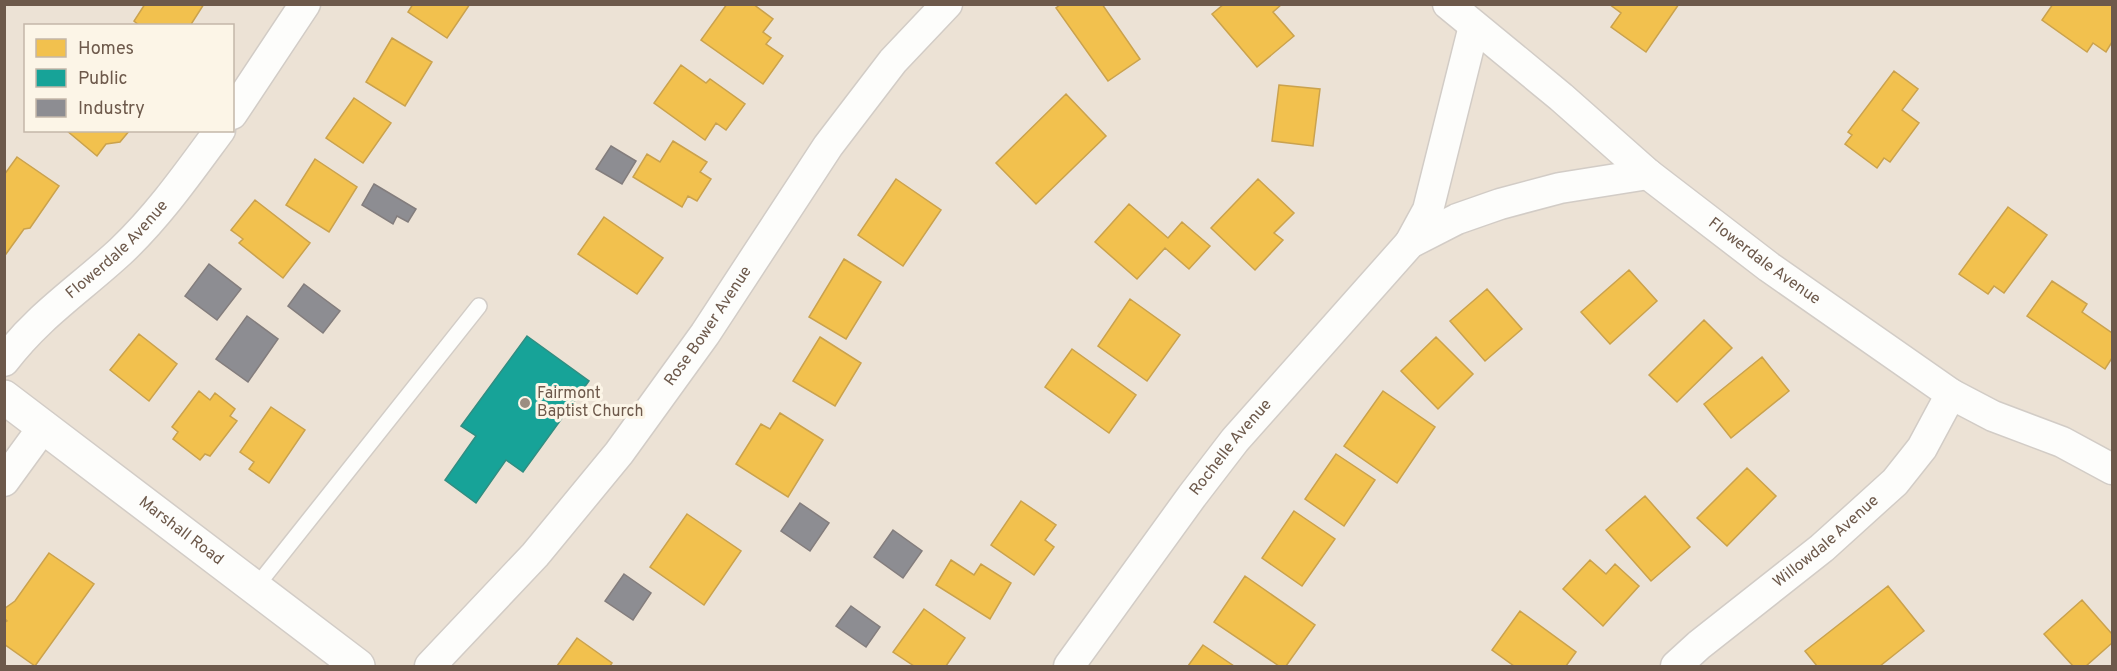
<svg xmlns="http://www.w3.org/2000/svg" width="2117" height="671" font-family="Overpass,sans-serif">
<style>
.residential{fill:#ece2d5;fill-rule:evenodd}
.homes{fill:#f2c14e;stroke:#caa24d;stroke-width:1.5}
.public{fill:#17a398;stroke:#318d81;stroke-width:1.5}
.industry{fill:#8d8d92;stroke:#837d7d;stroke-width:1.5}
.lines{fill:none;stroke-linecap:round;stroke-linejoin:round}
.service-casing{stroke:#d2ccc6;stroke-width:18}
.minor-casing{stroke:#d2ccc6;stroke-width:33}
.tertiary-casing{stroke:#d2ccc6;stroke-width:36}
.service{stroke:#fdfdfb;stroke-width:15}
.minor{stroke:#fdfdfb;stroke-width:30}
.tertiary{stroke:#fdfdfb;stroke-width:33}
.poi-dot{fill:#9c8e82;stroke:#fcf5e7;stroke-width:2}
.labels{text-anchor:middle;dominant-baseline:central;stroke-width:6;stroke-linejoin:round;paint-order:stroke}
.street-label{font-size:16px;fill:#6d594b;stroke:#fcf5e7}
.poi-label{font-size:16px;fill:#6d594b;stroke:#fcf5e7;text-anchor:start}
</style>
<rect width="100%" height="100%" fill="#f3efe7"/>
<path class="residential" d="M4,5H2112V666H365L5,396ZM26,26H232V130H26Z
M5,400L347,666H5Z"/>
<path class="homes" d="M145,4H204L190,26H140L134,21Z
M413,4H470L447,38L408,12Z
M727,4H753L773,19L763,32L771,38L766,44L783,56L763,84L701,40Z
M1061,4H1102L1140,59L1108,81L1056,8Z
M1224,4H1282L1273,12L1294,36L1257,67L1212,14Z
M1609,4H1679L1646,52L1611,27L1621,13Z
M2053,4H2112V42L2106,52L2093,43L2087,52L2042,20Z
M392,38L432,62L405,106L366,82Z
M681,65L706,83L710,79L745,104L726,130L716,123L705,140L654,103Z
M1894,71L1918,89L1902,110L1919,123L1890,162L1884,158L1877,168L1845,144L1852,135L1848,132Z
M1279,85L1320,89L1313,146L1272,141Z
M1066,94L1106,136L1036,204L996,163Z
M354,98L391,123L363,163L326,138Z
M66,130H130L120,142L106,144L97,156Z
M673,141L707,162L700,172L711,179L697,201L688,196L682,207L633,177L647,154L660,162Z
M17,157L59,186L30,228L24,229L6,254L4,253V175Z
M315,159L357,187L329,232L286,205Z
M896,179L941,210L903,266L858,235Z
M1258,179L1294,213L1274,233L1283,240L1255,270L1211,228Z
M255,200L310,243L283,278L239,243L243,239L231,230Z
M1129,204L1168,238L1182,222L1210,246L1189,269L1165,248L1137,279L1095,242Z
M2008,207L2047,235L2004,293L1994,286L1988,294L1959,274Z
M604,217L663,258L637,294L578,254Z
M844,259L881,282L846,339L809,317Z
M1629,270L1657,301L1610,344L1581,312Z
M2052,281L2087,304L2082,312L2112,333V358L2105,369L2027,316Z
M1487,289L1522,329L1485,361L1450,321Z
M1130,299L1180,335L1147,381L1098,346Z
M1704,320L1732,348L1677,402L1649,375Z
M139,334L177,364L149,401L110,370Z
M820,337L861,363L835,406L793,381Z
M1436,337L1473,374L1438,409L1401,371Z
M1072,349L1136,395L1109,433L1045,387Z
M1762,357L1789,391L1731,438L1704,404Z
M199,391L210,400L215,393L235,409L230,416L237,421L210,456L205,454L200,460L173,439L178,432L172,427Z
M1383,391L1435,427L1397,483L1344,446Z
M271,407L305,430L269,483L249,469L254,462L240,452Z
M780,413L823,440L788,497L736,464L761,424L770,429Z
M1336,454L1375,480L1344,526L1305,499Z
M1747,468L1776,496L1727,546L1697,518Z
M1645,496L1690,547L1651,581L1606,530Z
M1021,501L1056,525L1045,540L1054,547L1034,575L991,545Z
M1294,511L1335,539L1302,586L1262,558Z
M687,514L741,551L704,605L650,567Z
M49,553L94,584L35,666L4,644V623L7,621L4,618V609L15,601Z
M951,560L974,575L981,564L1011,583L990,619L936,585Z
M1590,560L1606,574L1615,564L1639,586L1603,626L1563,589Z
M1245,576L1315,625L1286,666H1279L1214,622Z
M1888,586L1924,631L1880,666H1817L1805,651Z
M2082,600L2112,634V643L2086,666H2073L2044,634Z
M924,609L965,638L946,666H914L893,652Z
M1520,611L1576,652L1566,666H1514L1492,650Z
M577,638L612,663L610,666H557Z
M1203,645L1234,666H1188Z"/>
<path class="public" d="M527,336L589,381L523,472L506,460L476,503L445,480L476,436L461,426Z"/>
<path class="industry" d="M611,146L636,161L622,184L596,169Z
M374,184L416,209L408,222L397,216L393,224L362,205Z
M209,264L241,289L217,320L185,296Z
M304,284L340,311L323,333L288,306Z
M247,316L278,339L248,382L216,359Z
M800,503L829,523L810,551L781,531Z
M893,530L922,551L903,578L874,557Z
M624,574L651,593L633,620L605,601Z
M851,606L880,627L866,647L836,626Z"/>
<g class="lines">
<g class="service-casing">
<path id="service" d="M255,588L479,306"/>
</g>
<g class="minor-casing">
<g id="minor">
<path id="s1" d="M1448,4L1561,97L1648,174L1769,267L1951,394L1993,416L2062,442L2112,469"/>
<path d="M232,114L305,4"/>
<path d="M1410,243L1428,210L1474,26"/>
<path id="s2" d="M4,361C39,315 80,289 121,251C159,215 189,172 220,130"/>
<path d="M4,481L44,426"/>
<path id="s3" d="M430,666L535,555L619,453L705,334L828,146L893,61L947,4"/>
<path id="s4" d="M1069,666L1192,496L1235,440L1410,243L1457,219L1500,204L1560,188L1648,174"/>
<path id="s5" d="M1676,666L1699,645L1822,548L1895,482L1922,448L1951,394"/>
</g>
</g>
<g class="tertiary-casing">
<g id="tertiary">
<path id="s6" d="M4,397L358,666"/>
</g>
</g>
<use href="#service" class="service"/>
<use href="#minor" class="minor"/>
<use href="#tertiary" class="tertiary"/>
</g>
<circle class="poi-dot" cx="525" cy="403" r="6"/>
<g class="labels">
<g class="street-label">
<text stroke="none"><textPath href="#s2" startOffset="159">Flowerdale Avenue</textPath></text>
<text stroke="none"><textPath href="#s1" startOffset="408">Flowerdale Avenue</textPath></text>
<text stroke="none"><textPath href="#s3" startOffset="440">Rose Bower Avenue</textPath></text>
<text stroke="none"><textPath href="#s4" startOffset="272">Rochelle Avenue</textPath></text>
<text stroke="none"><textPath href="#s6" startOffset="222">Marshall Road</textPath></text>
<text stroke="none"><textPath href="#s5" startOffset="195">Willowdale Avenue</textPath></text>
</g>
<g class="poi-label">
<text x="537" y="394">Fairmont<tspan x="537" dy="18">Baptist Church</tspan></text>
</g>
</g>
<rect width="2117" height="671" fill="none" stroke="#6d594b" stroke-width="12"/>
<rect x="24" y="24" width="210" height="108" fill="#fcf5e7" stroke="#c3b7a9" stroke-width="1.5"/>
<rect x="36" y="39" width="30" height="18" fill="#f2c14e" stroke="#c3b7a9" stroke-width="1.5"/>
<text x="78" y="54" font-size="18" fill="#6d594b">Homes</text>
<rect x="36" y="69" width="30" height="18" fill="#17a398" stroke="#c3b7a9" stroke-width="1.5"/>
<text x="78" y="84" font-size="18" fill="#6d594b">Public</text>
<rect x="36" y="99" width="30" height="18" fill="#8d8d92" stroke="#c3b7a9" stroke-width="1.5"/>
<text x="78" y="114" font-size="18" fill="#6d594b">Industry</text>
</svg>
